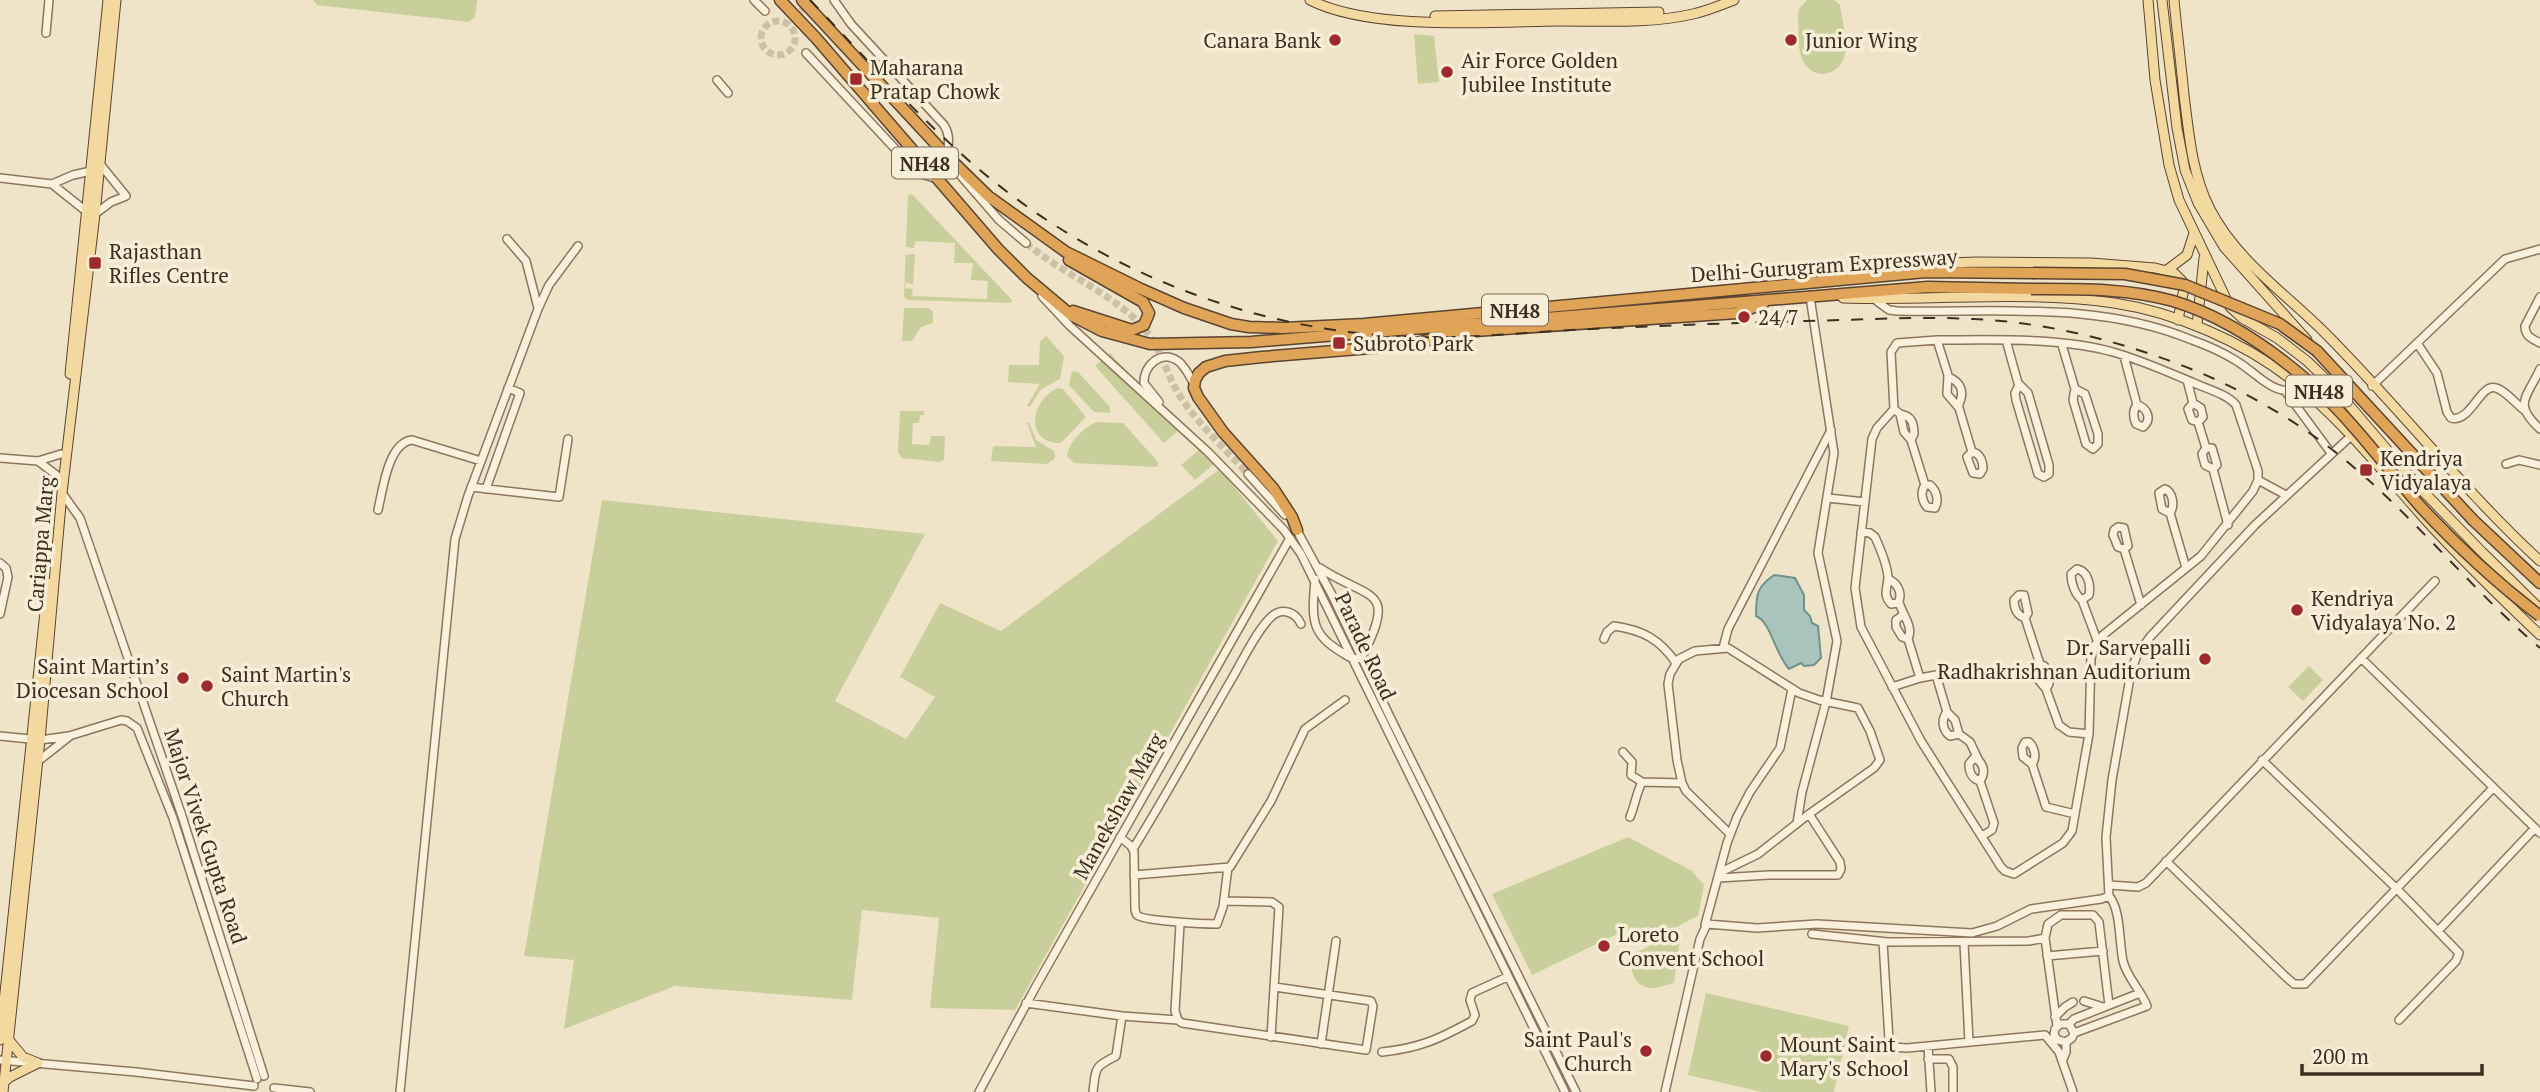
<svg xmlns="http://www.w3.org/2000/svg" width="2540" height="1092" font-family="'PT Serif',serif">
<style>
.green{fill:#c9cf9b;fill-rule:evenodd}
.water{fill:#a9c4bc;stroke:#6f938a;stroke-width:2}
.lines{fill:none;stroke-linecap:round;stroke-linejoin:round}
.minor-tunnel{stroke:#ccc0a6;stroke-width:7;stroke-dasharray:7 3.5;stroke-linecap:butt}
.minor-casing{stroke:#8d765c;stroke-width:10}
.major-casing{stroke:#5b4430;stroke-width:11}
.highway-casing{stroke:#5b4430;stroke-width:13}
.minor{stroke:#faf1dc;stroke-width:7}
.major{stroke:#f3d9a0;stroke-width:9}
.highway{stroke:#e0a458;stroke-width:10}
.rail{stroke:#3d2e20;stroke-width:2;stroke-dasharray:12 12;stroke-linecap:butt}
.highway-bridge-casing{stroke:#5b4430;stroke-width:13;stroke-linecap:butt}
.highway-bridge{stroke:#e0a458;stroke-width:10}
.poi-dot{fill:#9e2a2b;stroke:#f7eed8;stroke-width:2.5}
.labels{text-anchor:middle;dominant-baseline:central;stroke-width:7;stroke-linejoin:round;paint-order:stroke}
.shield{fill:#f7eed8;stroke:#756857;stroke-width:2}
.shield-label{font-size:19px;font-weight:bold;fill:#3d2e20}
.poi-label{font-size:21px;fill:#3d2e20;stroke:#f7eed8;text-anchor:start}
.street-label{font-size:21px;fill:#3d2e20;stroke:#f7eed8}
</style>
<rect width="100%" height="100%" fill="#f0e4c8"/>
<path class="green" d="M313,0H477L475,17L469,22L317,5Z
M1807,0H1834L1840,5C1842,19 1848,40 1845,54C1840,77 1812,82 1802,59C1797,46 1799,28 1798,15L1799,9Z
M1414,34L1434,36L1439,82L1418,84Z
M912,194L1012,300L1011,303L908,300L904,297L908,195ZM915,241L955,243L954,263H973L971,280L988,281L987,299L912,296L913,289L905,288L906,282L913,285L915,254L906,255V247L914,248Z
M904,308H929L933,312V323L921,327L912,341H902Z
M1046,336L1064,356L1060,379L1040,390L1030,407L1027,406L1040,384L1008,382L1009,365H1039L1040,342Z
M1110,353L1177,426V432L1164,443L1095,366Z
M1072,371L1078,372L1110,407V413L1094,412L1069,385Z
M1058,388L1063,389L1086,417L1061,443C1025,444 1029,400 1058,388Z
M900,411H924V415H920L919,423H913L912,444L929,445L931,436H945L944,460L940,462L902,458L898,452Z
M1029,422L1036,440L1054,451L1055,458L1047,464L991,461L993,446L1036,447L1027,423Z
M1097,422L1123,423L1158,462V465L1156,467L1074,463L1067,456C1068,443 1085,426 1097,422Z
M1199,450L1214,464L1195,480L1181,465Z
M1220,469L1278,541L1015,1010L930,1008L939,918L862,910L852,1000L675,986L564,1029L574,960L524,956L602,500L925,534L835,701L906,739L935,697L900,677L940,603L1001,631Z
M2309,666L2323,680L2303,701L2288,687Z
M1628,837L1692,871L1704,885L1698,916L1641,945L1632,927L1532,975L1492,894Z
M1681,931L1674,983C1668,984 1657,989 1650,988C1633,986 1630,969 1631,955Z
M1706,993L1849,1026L1834,1092H1762L1688,1075Z"/>
<path class="water" d="M1774,575L1795,578L1804,595V610L1810,616L1812,623L1818,626L1821,658L1814,665L1804,666L1801,663L1789,669C1775,654 1771,622 1756,616C1756,594 1757,587 1774,575Z"/>
<g class="lines">
<path class="minor-tunnel" d="M794,19L811,0
M761 38a17 17 0 1 1 34 0a17 17 0 1 1-34 0Z
M1026,243C1062,274 1111,292 1143,327C1161,347 1165,371 1178,393C1197,423 1224,448 1248,474"/>
<g class="minor-casing">
<path id="minor" d="M754,0L765,11
M834,0L851,24L944,125C951,136 948,146 947,158
M46,33L49,0
M806,53L912,167L924,175L938,179
M717,80L728,93
M954,168L999,220L1026,243
M0,178L52,184L73,175L91,171
M52,184L87,212
M95,214L111,202L126,196L100,164
M507,239L526,261L538,308
M1042,296L1070,326L1208,452L1284,530L1301,554L1565,1092
M2540,297L2525,326C2525,336 2531,338 2540,343
M1874,299L1889,310L1897,311C1996,313 2098,301 2192,340C2206,345 2222,352 2235,360C2263,377 2269,395 2305,391
M1937,340C1993,340 2059,337 2113,352C2141,360 2168,372 2194,383C2207,389 2227,394 2236,405L2258,471V480L2253,491L2201,556L2103,635L2095,645L2091,658L2089,734L2072,831L2063,843L2014,874L2005,871L2001,867L1921,741L1861,627L1855,588L1872,439L1877,428L1894,409L1891,352L1897,343Z
M1937,340L1948,375L1947,394L1959,408L1972,452C1980,453 1983,461 1983,469L1980,474L1973,473L1967,457L1972,452
M2006,340L2018,383L2028,393L2049,465V474L2044,477L2038,474L2016,400L2015,393L2019,385
M2417,343L2437,373L2447,412L2451,418C2471,423 2480,383 2496,388C2505,390 2516,404 2524,410
M2062,345L2075,389L2073,400L2086,444L2093,449L2098,444V434L2085,394L2075,389
M2124,356L2137,405C2132,411 2133,417 2136,424L2143,427C2152,420 2148,408 2137,405
M2540,369C2526,399 2513,404 2540,429
M1948,377C1962,382 1965,393 1958,406
M2187,380L2193,403L2188,409L2192,420L2198,422L2206,448L2202,454L2205,465L2213,469
M2372,386L2505,259L2540,249
M2286,392L2331,453
M1159,402L1144,383C1143,366 1161,349 1178,361C1185,366 1190,377 1194,384
M2193,403L2201,408L2203,417L2198,422
M1894,409L1900,414L1904,432L1911,440L1925,485C1920,492 1922,501 1927,507L1935,508C1939,501 1937,491 1930,485H1925
M1900,414C1911,416 1914,422 1914,434L1911,440
M2206,448H2212L2217,465L2213,469L2228,525
M0,458L38,461L61,454
M38,461L59,477
M2506,464L2519,460L2540,465
M1248,474L1285,515
M2258,480L2286,495
M471,487L559,497L568,439
M486,489L520,393L508,388
M62,493L80,518L182,816L264,1076
M1828,498L1865,502
M378,510C383,489 388,443 412,440L481,461
M2170,513L2162,509L2159,493L2165,489C2173,492 2175,506 2170,513L2186,568
M1295,527L1331,593L1390,717L1576,1092
M1861,532L1870,533L1875,537C1880,548 1887,565 1888,577C1888,588 1882,594 1891,604L1898,603C1903,594 1898,583 1888,579
M2124,549L2118,547L2113,535L2114,530L2118,527L2124,528L2128,546L2124,549L2141,605
M0,563L6,568L8,577L0,614
M1315,579C1311,625 1311,636 1353,659L1362,657C1398,586 1370,601 1320,568
M2082,600L2089,595C2091,585 2088,571 2077,569L2071,574C2071,583 2075,595 2082,600L2097,640
M1903,615L1896,620V627L1902,637L1908,639
M2025,618L2028,613L2024,595H2019L2014,600C2014,608 2016,615 2025,618L2040,664C2049,667 2050,676 2049,684L2046,689
M1604,639L1607,632L1614,626C1642,630 1660,639 1676,663
M1723,648L1728,629L1831,430
M2361,658L2540,833
M2040,664L2036,668L2037,678L2046,689L2059,725L2069,732L2089,734
M1920,678L1936,675L1947,712C1941,719 1942,730 1950,736L1959,734L1970,742L1978,759
M1892,687L1920,678L1908,639C1914,627 1902,614 1899,602
M1947,712L1955,720L1959,734
M0,736L40,740L69,736L121,720L127,721L137,728L173,818L257,1079
M1623,752L1632,762L1631,775L1642,782C1636,794 1635,805 1630,817
M2262,760L2397,889L2459,953L2456,961L2399,1020
M37,762L70,736
M2032,764L2023,757L2022,748L2025,742H2029C2035,748 2037,758 2032,764L2046,807L2075,814
M1980,781C1986,773 1984,762 1974,758L1969,764C1969,772 1972,779 1980,781L1994,823L1992,830L1982,836
M1642,782L1682,783
M1797,823L1802,792L1826,702L1837,641L1818,553L1834,453L1810,297
M1120,837L1131,846L1134,852L1135,910C1136,912 1136,914 1137,915C1142,921 1206,924 1217,924L1223,907L1228,867
M1133,849C1167,794 1198,737 1230,682C1242,662 1255,633 1270,618C1281,607 1295,611 1301,624
M2166,861L2286,977L2294,984H2305L2493,788
M1719,873L1758,854L1809,814L1874,768L1880,760L1870,731L1858,708L1819,700L1799,693L1728,648L1695,651L1679,659L1670,674L1668,684L1677,760L1682,783L1686,791L1730,834
M1134,875L1230,867L1271,801L1305,729L1345,700
M1718,878L1769,875H1838L1841,869L1840,862L1809,814
M2109,885L2138,887L2146,883L2435,581
M1224,901L1272,902L1279,907L1271,1037
M1180,924L1175,1011L1178,1020L1182,1023L1366,1050L1373,1006L1371,1001L1275,987
M1705,925L1727,843L1737,817L1750,792L1780,748L1792,689
M2438,931L2535,828
M1812,934L1888,942L2029,941L2045,938L2048,924L2061,915H2093L2099,922L2109,1005
M2045,938L2057,1026
M1883,942L1889,1040L1892,1047L1907,1048L2045,1035L2059,1052L2073,1092
M1964,943L1969,1042
M2047,956L2103,951
M2084,1001L2103,1007
M1026,1003L1122,1016L1178,1020
M2055,1017L2065,1007L2073,1002
M2069,1024L2074,1019L2140,993
M2074,1033L2147,1006C2141,990 2127,978 2123,961C2119,943 2121,909 2109,896
M1321,1044L1336,941
M1928,1046L1931,1092
M1382,1052C1420,1048 1439,1039 1472,1021L1475,1015L1470,1000L1472,993L1507,977
M1928,1059H1949L1953,1067V1092
M2063,1059L2066,1052V1042L2072,1038L2074,1033L2069,1024H2060L2055,1029L2054,1035L2058,1040L2066,1042
M0,1060L136,1072L254,1086
M274,1088L310,1092
M400,1092L455,539L468,496L538,309L549,285L578,246
M979,1092L1035,988L1290,538
M1093,1092C1096,1067 1094,1067 1116,1056L1122,1016
M1665,1092L1700,939L1707,924L1757,928L1817,924L1972,933L1997,926L2031,909L2101,899L2109,896L2106,837L2112,780L2131,672L2137,655L2150,637L2255,525L2351,436"/>
</g>
<g class="major-casing">
<path id="major" d="M1310,0C1371,31 1490,22 1559,21C1604,21 1650,24 1693,14C1707,11 1721,5 1734,0
M2148,0L2155,80L2169,165L2179,200L2230,307L2242,318L2277,338L2307,361L2332,385L2417,485L2482,552L2540,609
M2162,0L2177,128L2185,170L2198,203L2224,247L2307,340
M2174,0C2177,32 2181,63 2184,95C2189,134 2192,174 2210,209C2236,260 2285,293 2325,333C2399,407 2463,490 2540,561
M1435,16L1659,12
M2167,270L2187,255L2194,233
M1847,275L1890,265L1977,262L2091,263L2155,268L2174,273L2182,281L2184,288L2178,320
M1843,298C1931,301 2027,290 2114,303C2175,312 2244,342 2292,380C2342,420 2382,471 2424,518C2461,559 2500,597 2540,635
M2197,325L2204,258
M70,374L108,0
M8,1039L23,1057L38,1063
M0,1040L48,583
M4,1082L10,1077L38,1063
M3,1092L40,740L62,493L95,214L116,0"/>
</g>
<g class="highway-casing">
<path id="highway" d="M780,0L816,38L998,249L1027,278L1071,315L1102,331L1150,344L1251,342L1928,287L2031,289
M802,0L947,156L988,196L1066,252L1141,289L1184,308L1231,324L1249,327L1284,328L1364,324L1926,272L2033,273
M1069,260L1143,302L1149,313L1144,325L1132,330L1073,311
M2317,351L2473,520L2540,583
M1297,530L1292,517L1273,488L1223,432L1198,397L1194,388L1195,380L1199,373L1206,367L1225,361L1262,357L1408,345L1460,332L1737,313L1763,304"/>
</g>
<use href="#minor" class="minor"/>
<use href="#major" class="major"/>
<use href="#highway" class="highway"/>
<path class="rail" d="M810,0C873,65 934,136 1006,191C1113,273 1242,323 1376,335C1441,341 1506,334 1571,330C1650,326 1728,323 1806,321C1861,320 1917,316 1973,319C2041,322 2108,338 2173,362C2236,385 2299,421 2350,464C2418,521 2473,591 2540,648"/>
<g class="highway-bridge-casing">
<path id="highway-bridge" d="M2033,273L2125,274L2185,285L2280,324L2317,351
M2031,289C2079,289 2127,288 2173,301C2226,317 2277,353 2317,389C2354,423 2386,467 2419,505C2456,545 2497,583 2540,616"/>
</g>
<use href="#highway-bridge" class="highway-bridge"/>
</g>
<g class="poi-dot">
<circle cx="1335" cy="40" r="7"/>
<circle cx="1791" cy="40" r="7"/>
<circle cx="1447" cy="72" r="7"/>
<rect x="849" y="72" width="14" height="14" rx="3.5"/>
<rect x="88" y="256" width="14" height="14" rx="3.5"/>
<circle cx="1744" cy="317" r="7"/>
<rect x="1332" y="336" width="14" height="14" rx="3.5"/>
<rect x="2359" y="463" width="14" height="14" rx="3.5"/>
<circle cx="2297" cy="610" r="7"/>
<circle cx="2205" cy="659" r="7"/>
<circle cx="183" cy="678" r="7"/>
<circle cx="207" cy="686" r="7"/>
<circle cx="1604" cy="946" r="7"/>
<circle cx="1646" cy="1051" r="7"/>
<circle cx="1766" cy="1056" r="7"/>
</g>
<g class="labels">
<g class="shield">
<rect x="892" y="147.5" width="66" height="31" rx="5"/>
<rect x="1482" y="294.5" width="66" height="31" rx="5"/>
<rect x="2286" y="375.5" width="66" height="31" rx="5"/>
</g>
<g class="shield-label">
<text x="925" y="163">NH48</text>
<text x="1515" y="310">NH48</text>
<text x="2319" y="391">NH48</text>
</g>
<g class="poi-label">
<text x="1321" y="40" text-anchor="end">Canara Bank</text>
<text x="1805" y="40">Junior Wing</text>
<text x="1461" y="60">Air Force Golden<tspan x="1461" dy="24">Jubilee Institute</tspan></text>
<text x="870" y="67">Maharana<tspan x="870" dy="24">Pratap Chowk</tspan></text>
<text x="109" y="251">Rajasthan<tspan x="109" dy="24">Rifles Centre</tspan></text>
<text x="1758" y="317">24/7</text>
<text x="1353" y="343">Subroto Park</text>
<text x="2380" y="458">Kendriya<tspan x="2380" dy="24">Vidyalaya</tspan></text>
<text x="2311" y="598">Kendriya<tspan x="2311" dy="24">Vidyalaya No. 2</tspan></text>
<text x="2191" y="647" text-anchor="end">Dr. Sarvepalli<tspan x="2191" dy="24">Radhakrishnan Auditorium</tspan></text>
<text x="169" y="666" text-anchor="end">Saint Martin’s<tspan x="169" dy="24">Diocesan School</tspan></text>
<text x="221" y="674">Saint Martin's<tspan x="221" dy="24">Church</tspan></text>
<text x="1618" y="934">Loreto<tspan x="1618" dy="24">Convent School</tspan></text>
<text x="1632" y="1039" text-anchor="end">Saint Paul's<tspan x="1632" dy="24">Church</tspan></text>
<text x="1780" y="1044">Mount Saint<tspan x="1780" dy="24">Mary's School</tspan></text>
</g>
<g class="street-label">
<text transform="translate(1824 265) rotate(-4)">Delhi-Gurugram Expressway</text>
<text transform="translate(40 544) rotate(-85)">Cariappa Marg</text>
<text transform="translate(1366 646) rotate(65)">Parade Road</text>
<text transform="translate(1118 806) rotate(-61)">Manekshaw Marg</text>
<text transform="translate(206 836) rotate(72)">Major Vivek Gupta Road</text>
</g>
</g>
<path d="M2302 1064v10h180v-10" fill="none" stroke="#3d2e20" stroke-width="3.5"/>
<text x="2312" y="1064" font-size="21" fill="#3d2e20" stroke="#f7eed8" stroke-width="5" paint-order="stroke">200 m</text>
</svg>
